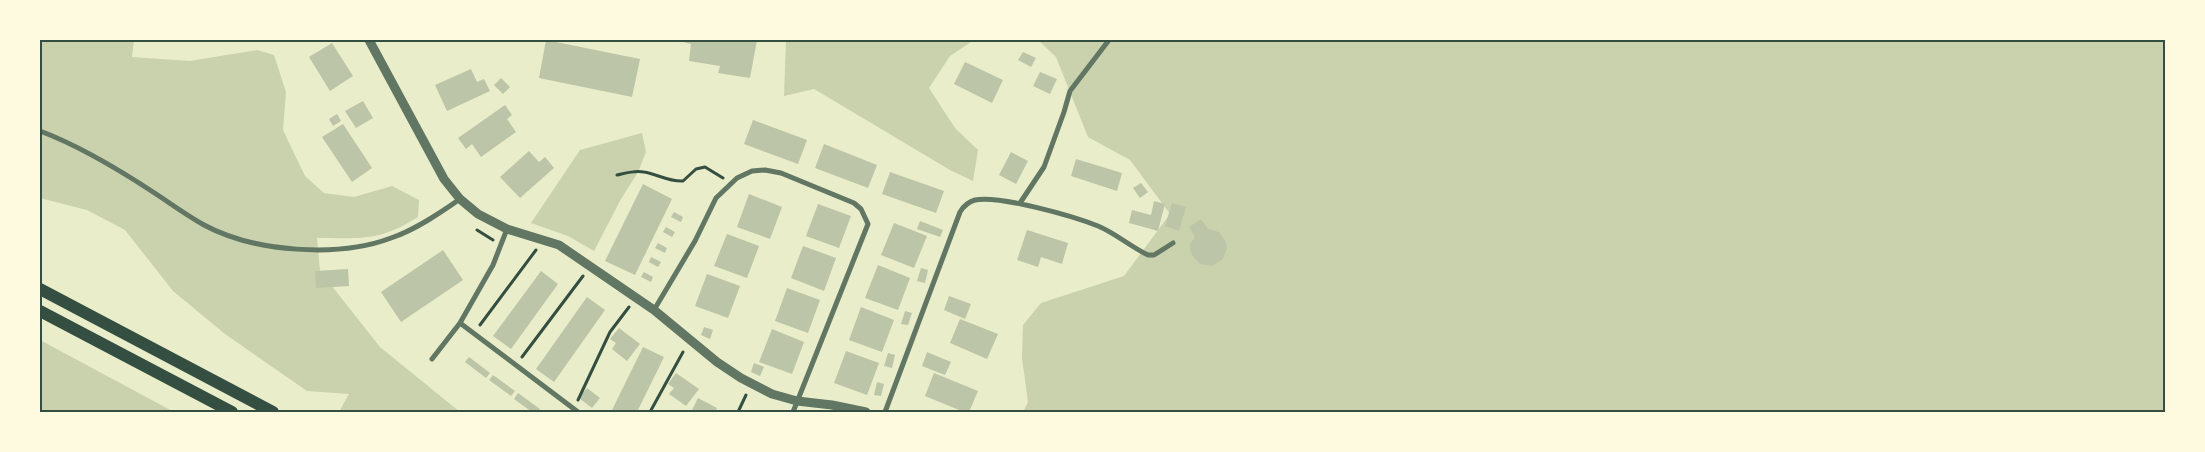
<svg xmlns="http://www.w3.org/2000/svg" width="2205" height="452" font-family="'Source Sans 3',sans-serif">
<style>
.green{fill:#cad2ad}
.building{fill:#bcc5a7}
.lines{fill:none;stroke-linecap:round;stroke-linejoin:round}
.path{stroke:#344e41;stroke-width:3}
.minor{stroke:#617663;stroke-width:5}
.tertiary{stroke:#617663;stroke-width:9}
.primary{stroke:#344e41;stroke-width:12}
.neatline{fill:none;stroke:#344e41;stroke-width:2}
</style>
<rect width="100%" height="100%" fill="#e9edc9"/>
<path class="green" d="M40,40H134L132,57L190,61L257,50L274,55L286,92L283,130L305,176L324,193L354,197L392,186L419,200L418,217C379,242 360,238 317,238L320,271L380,347L460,412H339L349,394L307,391L225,334L173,291L125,230L87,210L40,198Z
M786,40H974L950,56L929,88L955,128L978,150L973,181L950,170L814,89L784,96Z
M1038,40H2165V412H1023L1028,402L1022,358L1023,325L1041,303L1124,276L1170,214L1130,160L1088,137L1056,57Z
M642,133L646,152L638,172L621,199L594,251L568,236L531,223L580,150Z
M40,340L174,412H40Z"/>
<path class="building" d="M546,40L640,59L632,97L539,78Z
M675,40H757L750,78L718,73L720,66L689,61L691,44Z
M332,43L353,76L330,91L309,57Z
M1023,52L1036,58L1031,67L1018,60Z
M965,62L1003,80L992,103L954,84Z
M471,69L477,82L484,79L490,91L447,111L435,85Z
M1040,72L1057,79L1050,94L1033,86Z
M501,78L510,87L503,94L494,85Z
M363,101L373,118L356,128L345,111Z
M505,105L512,115L507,119L516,132L481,157L472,144L466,149L458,138Z
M337,114L341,121L333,126L329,119Z
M753,120L807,140L798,164L744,144Z
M343,124L372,168L352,182L322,137Z
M824,144L877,165L868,188L815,168Z
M529,151L539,162L545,157L554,168L520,198L500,177Z
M1011,152L1028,161L1016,184L999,175Z
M1076,159L1122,173L1117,191L1071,176Z
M890,172L944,191L936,213L882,194Z
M1141,183L1148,192L1140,198L1133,188Z
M643,184L672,199L635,275L605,261Z
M749,194L782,207L770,239L737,227Z
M1154,201L1165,204L1158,231L1129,223L1132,210L1151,215Z
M1172,203L1186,207L1179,231L1165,226Z
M818,204L851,216L839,248L806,236Z
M674,212L683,217L681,222L671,217Z
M1201,219L1208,229L1219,232L1226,242L1227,248L1223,259L1212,266L1200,264L1192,255L1190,250V244L1195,237L1189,227Z
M920,221L943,230L940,237L917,229Z
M894,223L927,236L914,268L881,255Z
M666,227L675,232L672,237L663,232Z
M1027,230L1068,243L1062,264L1041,257L1038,267L1017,260Z
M727,234L759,246L747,278L714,266Z
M658,243L667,248L665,253L655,248Z
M803,246L836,258L824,291L791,278Z
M443,250L463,280L401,322L381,292Z
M651,257L661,262L658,267L649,262Z
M878,265L910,278L898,310L865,298Z
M921,268L928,270L925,283L917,281Z
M348,269L349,286L316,288L315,271Z
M541,271L558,284L511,349L493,336Z
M644,272L653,277L651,282L641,277Z
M707,274L740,286L728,318L695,306Z
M787,288L820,300L808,333L775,321Z
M949,296L971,304L965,319L944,310Z
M587,297L605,310L554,382L536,369Z
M861,307L894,320L882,352L849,340Z
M905,311L912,313L908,325L901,324Z
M960,319L998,334L987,359L950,343Z
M704,327L713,330L710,339L701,335Z
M619,328L640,344L627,361L612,349L616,343L610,339Z
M772,329L804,342L792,374L759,362Z
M643,347L664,357L637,412H611Z
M846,351L879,363L867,395L834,383Z
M927,352L951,362L945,375L922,366Z
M888,353L895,355L892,368L884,366Z
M469,357L490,373L486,378L465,362Z
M754,363L764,367L760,376L751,372Z
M676,373L699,389L686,406L669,394L674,388L668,384Z
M934,373L978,391L969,412H964L925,396Z
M493,375L515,391L511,396L489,380Z
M877,382L884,384L881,396L874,395Z
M587,388L600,398L592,408L579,398Z
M518,393L540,409L538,412H532L514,399Z
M698,398L717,408L715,412H691Z"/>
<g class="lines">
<path class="path" d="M617,175C626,173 635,170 644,172C657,174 669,182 683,181L696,169L705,167L723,178
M477,230L493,240
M480,325L536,250
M522,357L583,276
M578,400L610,332L629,307
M650,412L683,352
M738,412L746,395"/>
<path class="minor" d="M40,131C80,146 118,169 153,192C170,203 186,215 204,225C254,252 338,258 391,238C415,230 440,213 460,199
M1020,203L1044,167L1064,112L1070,91L1109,40
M507,229L493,265L460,323L578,412
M654,310L695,241L716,198L737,178L752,171L765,170L781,173L854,203L861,209L868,224L793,412
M432,359L460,323
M885,412L960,212C963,207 968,202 975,200C999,195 1073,216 1098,226C1115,233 1131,247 1148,255H1154L1173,243"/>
<path class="tertiary" d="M369,40L444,179L460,199L478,214L507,229L559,245L654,310L717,362L741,378L772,394L797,401L832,405L866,412"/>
<path class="primary" d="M40,289L273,412
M40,311L232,412"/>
</g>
<rect width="2205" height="452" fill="none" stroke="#fefae0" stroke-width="82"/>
<rect x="41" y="41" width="2123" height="370" class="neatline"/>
</svg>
